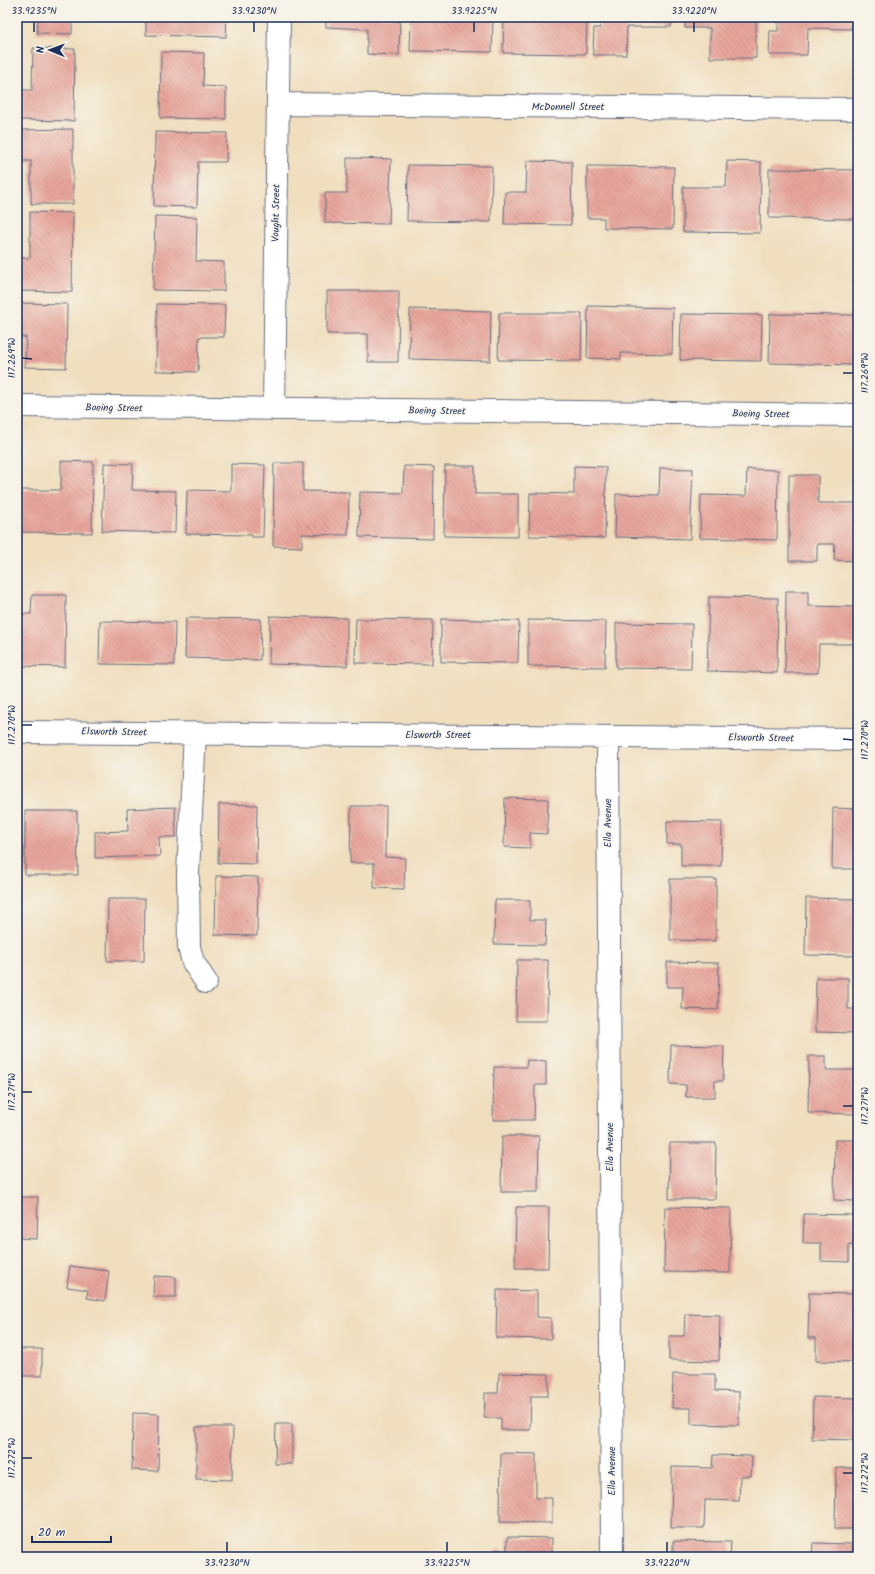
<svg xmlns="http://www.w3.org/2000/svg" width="875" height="1574" font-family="Kalam,sans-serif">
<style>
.building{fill:url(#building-back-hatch)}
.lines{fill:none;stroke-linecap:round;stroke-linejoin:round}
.minor-casing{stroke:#666c80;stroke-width:24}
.minor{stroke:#fff;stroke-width:22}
.ticks{fill:none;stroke:#1b2f5e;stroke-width:1.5}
.labels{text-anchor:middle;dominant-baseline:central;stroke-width:3;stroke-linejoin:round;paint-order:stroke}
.street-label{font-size:10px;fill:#1b2f5e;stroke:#f7f3e8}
.neatline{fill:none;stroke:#1b2f5e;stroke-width:1.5}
.ticks-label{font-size:10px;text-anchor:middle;fill:#1b2f5e}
</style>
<defs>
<pattern id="building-back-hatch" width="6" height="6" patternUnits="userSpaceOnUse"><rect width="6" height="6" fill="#e9a69c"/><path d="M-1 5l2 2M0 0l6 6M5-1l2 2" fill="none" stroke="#bc8882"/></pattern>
</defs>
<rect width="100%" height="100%" fill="#f7f3e8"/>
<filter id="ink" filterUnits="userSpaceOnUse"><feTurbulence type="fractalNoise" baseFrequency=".025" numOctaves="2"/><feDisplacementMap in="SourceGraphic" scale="8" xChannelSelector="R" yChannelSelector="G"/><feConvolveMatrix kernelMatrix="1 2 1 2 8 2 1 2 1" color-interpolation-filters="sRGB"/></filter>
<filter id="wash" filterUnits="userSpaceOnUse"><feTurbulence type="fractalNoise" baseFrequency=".012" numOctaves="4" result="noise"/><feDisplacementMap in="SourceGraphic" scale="16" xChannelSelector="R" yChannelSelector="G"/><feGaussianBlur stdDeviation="0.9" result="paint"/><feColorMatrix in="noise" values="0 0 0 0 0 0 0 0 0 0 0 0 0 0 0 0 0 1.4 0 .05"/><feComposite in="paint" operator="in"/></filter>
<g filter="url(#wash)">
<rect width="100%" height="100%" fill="#f0debe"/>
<g id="blocks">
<path class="building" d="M38,17H72V34L37,33Z
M146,17H227L226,37L146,35Z
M326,17H400L399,55L367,54V29L326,27Z
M411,17H493L492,52L410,51Z
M504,17H587L586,54L503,53Z
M600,17H671V27H627L626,55H593L594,28H600Z
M685,17H756V58H710V28H685Z
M778,17H851V29L808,28L807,55H769L770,31H778Z
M33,48L75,49L74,121L17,120V90H32Z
M161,52L204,53L203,86L226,87V119L160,118Z
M73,129V204H31V161H17V130Z
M155,132L227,133L226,162H198L197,207L154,206Z
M347,158L391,159L389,224L325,223V193H347Z
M527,161L572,162L571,225L504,224L505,192H526Z
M727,161L761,162L760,233L683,232V187H726Z
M408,165L492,166L491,222L407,221Z
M587,166L674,167L673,229L604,228V218H587Z
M769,169L856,170V219L769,218Z
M30,212L73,213L72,292L17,291V258H30Z
M155,216L197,217L196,261L224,262V291L153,290Z
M327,291H399L398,362H368V334H327Z
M17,303L67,304L66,368L25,367L26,337H17Z
M157,304L225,305L224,337H199L198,372L156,371Z
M588,306L673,308L672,354L621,353V359L587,358Z
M410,309L491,311L490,361L409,359Z
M499,313H582L581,361L498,360Z
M681,314L762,315L761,361L680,360Z
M770,314L854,315L853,365L769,363Z
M61,461L93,462L92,533L17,532V490H61Z
M104,463L133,464L132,490L176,491L175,533L102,531Z
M274,463H303V491L349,492L348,535L302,534V547L273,546Z
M231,464L265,465L263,537H251V535L186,534L187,490L231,491Z
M404,466L434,467L433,539L359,537L360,492L403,493Z
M445,466H475V494H518V537L444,536Z
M574,466L606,467L605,538L529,536L530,493L574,494Z
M660,468L693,469L690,539L615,537L616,494L659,495Z
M747,469L778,470L777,540L700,538L701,495L746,496Z
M789,475H818V503H858V561L834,560L835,544H817V561H789Z
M786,591H808V606L855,607V644H819L818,673H785Z
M32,595H66L65,667L17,666V614H31Z
M709,597L778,598L777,673L707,671Z
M270,616L347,618V666L269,664Z
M186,618L261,619L260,660L185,658Z
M356,619L433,620L432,664L355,663Z
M441,619L519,621L518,663L441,662Z
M528,620L606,621L605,667L528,666Z
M100,621L175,622L174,665L99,664Z
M616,623L692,624L691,669L616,668Z
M505,798L548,799L547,834L530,833V848L504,847Z
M219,804L257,805L256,864L218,863Z
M351,806H386L385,857L405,858L404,889L374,888V863H350Z
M175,807L176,837H159L160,856L95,858V832L128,831L127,809Z
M833,808L858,809V869H832Z
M25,811H77L78,875H25Z
M667,821L722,822L721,866H681V844H667Z
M216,876L258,877L257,936L215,935Z
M670,879H716V941L670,940Z
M806,898L858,899V956L805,955Z
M108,899H145L144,961H107Z
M495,900H530V920H546L545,945L494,944Z
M517,960H548L547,1021H516Z
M667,962L719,963L718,1010L682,1009L683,987H667Z
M816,978H848V1009H858V1033L815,1032Z
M671,1045L724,1046L723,1081H715V1097H686V1085L670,1084Z
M809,1056H826V1070H858V1114L808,1113Z
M527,1060L546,1061V1085H535L534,1120H493L494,1067H526Z
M502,1136H539L538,1192H501Z
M835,1140H858V1201L834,1200Z
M670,1143H716L715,1199H669Z
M17,1197H38L37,1239L17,1238Z
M516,1207H549L548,1268H515Z
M665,1207L731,1208L730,1273L664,1272Z
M804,1214L858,1215V1245H849V1262L821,1261V1243H803Z
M70,1266L109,1271L105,1301L87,1298L88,1290L67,1287Z
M154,1276L176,1277V1297H153Z
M497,1290L537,1291V1317L551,1318V1339L496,1338Z
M809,1293L857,1294L856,1334H858V1362L816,1361V1338H808Z
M685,1314L720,1315L719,1361L669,1360V1336H684Z
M17,1349H42V1376H17Z
M499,1373L549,1374L548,1396H531L530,1430H501V1418H484L485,1393H498Z
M673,1374H715V1391L739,1392V1425L691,1424V1408H672Z
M813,1397L857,1398V1440L812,1439Z
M133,1413L159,1414L158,1471L132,1470Z
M276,1424H292V1464H275Z
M196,1427H233L232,1480L196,1479Z
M501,1453L536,1454V1498H552V1523L500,1522Z
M713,1455L752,1456L751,1476H740L739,1501L705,1500L704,1528H671L672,1467L712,1468Z
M836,1468H858V1529H835Z
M507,1537L552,1538V1557H495L496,1550L507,1551Z
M673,1541L731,1542L730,1557H673Z
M813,1543L852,1544V1557H812Z"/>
</g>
</g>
<g filter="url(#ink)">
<use href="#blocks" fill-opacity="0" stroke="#666c80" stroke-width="1"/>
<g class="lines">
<g class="minor-casing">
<path id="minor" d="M278,104L858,109
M17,406L858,415
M274,409L279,17
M17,732L858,739
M195,733L188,873L189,947L193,962L206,982
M608,737L612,1557"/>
</g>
<use href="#minor" class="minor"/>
</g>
</g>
<path class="ticks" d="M34,32V22M254,32V22M474,32V22M694,32V22M22,358L32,359M843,373H853M22,725H32M843,739L853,740M22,1092H32M843,1106H853M22,1458H32M843,1473H853M227,1552V1542M447,1552V1542M667,1552V1542"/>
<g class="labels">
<g class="street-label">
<text x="568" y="107">McDonnell Street</text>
<text transform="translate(276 213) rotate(-89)">Vought Street</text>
<text transform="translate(114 408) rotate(1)">Boeing Street</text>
<text transform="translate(437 411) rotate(1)">Boeing Street</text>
<text transform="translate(761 414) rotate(1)">Boeing Street</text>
<text transform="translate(114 732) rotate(1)">Elsworth Street</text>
<text x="438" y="735">Elsworth Street</text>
<text transform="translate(761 738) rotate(1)">Elsworth Street</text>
<text transform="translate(608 823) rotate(-90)">Ella Avenue</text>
<text transform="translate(610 1147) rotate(-90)">Ella Avenue</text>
<text transform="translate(612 1471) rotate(-90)">Ella Avenue</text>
</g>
</g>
<rect width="875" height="1574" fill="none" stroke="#f7f3e8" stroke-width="44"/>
<g transform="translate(50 50) rotate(271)" stroke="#f7f3e8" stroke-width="3" paint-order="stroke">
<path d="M0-3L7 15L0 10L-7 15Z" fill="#1b2f5e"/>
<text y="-6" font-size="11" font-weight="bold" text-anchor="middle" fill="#1b2f5e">N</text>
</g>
<path d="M32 1536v6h79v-6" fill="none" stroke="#1b2f5e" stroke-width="2"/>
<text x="38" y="1536" font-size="12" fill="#1b2f5e" stroke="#f7f3e8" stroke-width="3" paint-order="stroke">20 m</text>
<rect x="22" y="22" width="831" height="1530" class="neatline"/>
<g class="ticks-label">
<text x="34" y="14">33.9235°N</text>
<text x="254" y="14">33.9230°N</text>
<text x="474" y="14">33.9225°N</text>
<text x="694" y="14">33.9220°N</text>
<text transform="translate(11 358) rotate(-90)" y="4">117.269°W</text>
<text transform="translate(864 373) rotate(-90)" y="4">117.269°W</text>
<text transform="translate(11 725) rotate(-90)" y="4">117.270°W</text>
<text transform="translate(864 740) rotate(-90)" y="4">117.270°W</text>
<text transform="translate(11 1092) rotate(-90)" y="4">117.271°W</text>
<text transform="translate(864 1106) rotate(-90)" y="4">117.271°W</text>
<text transform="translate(11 1458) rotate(-90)" y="4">117.272°W</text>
<text transform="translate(864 1473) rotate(-90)" y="4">117.272°W</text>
<text x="227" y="1566">33.9230°N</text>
<text x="447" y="1566">33.9225°N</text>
<text x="667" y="1566">33.9220°N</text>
</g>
</svg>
